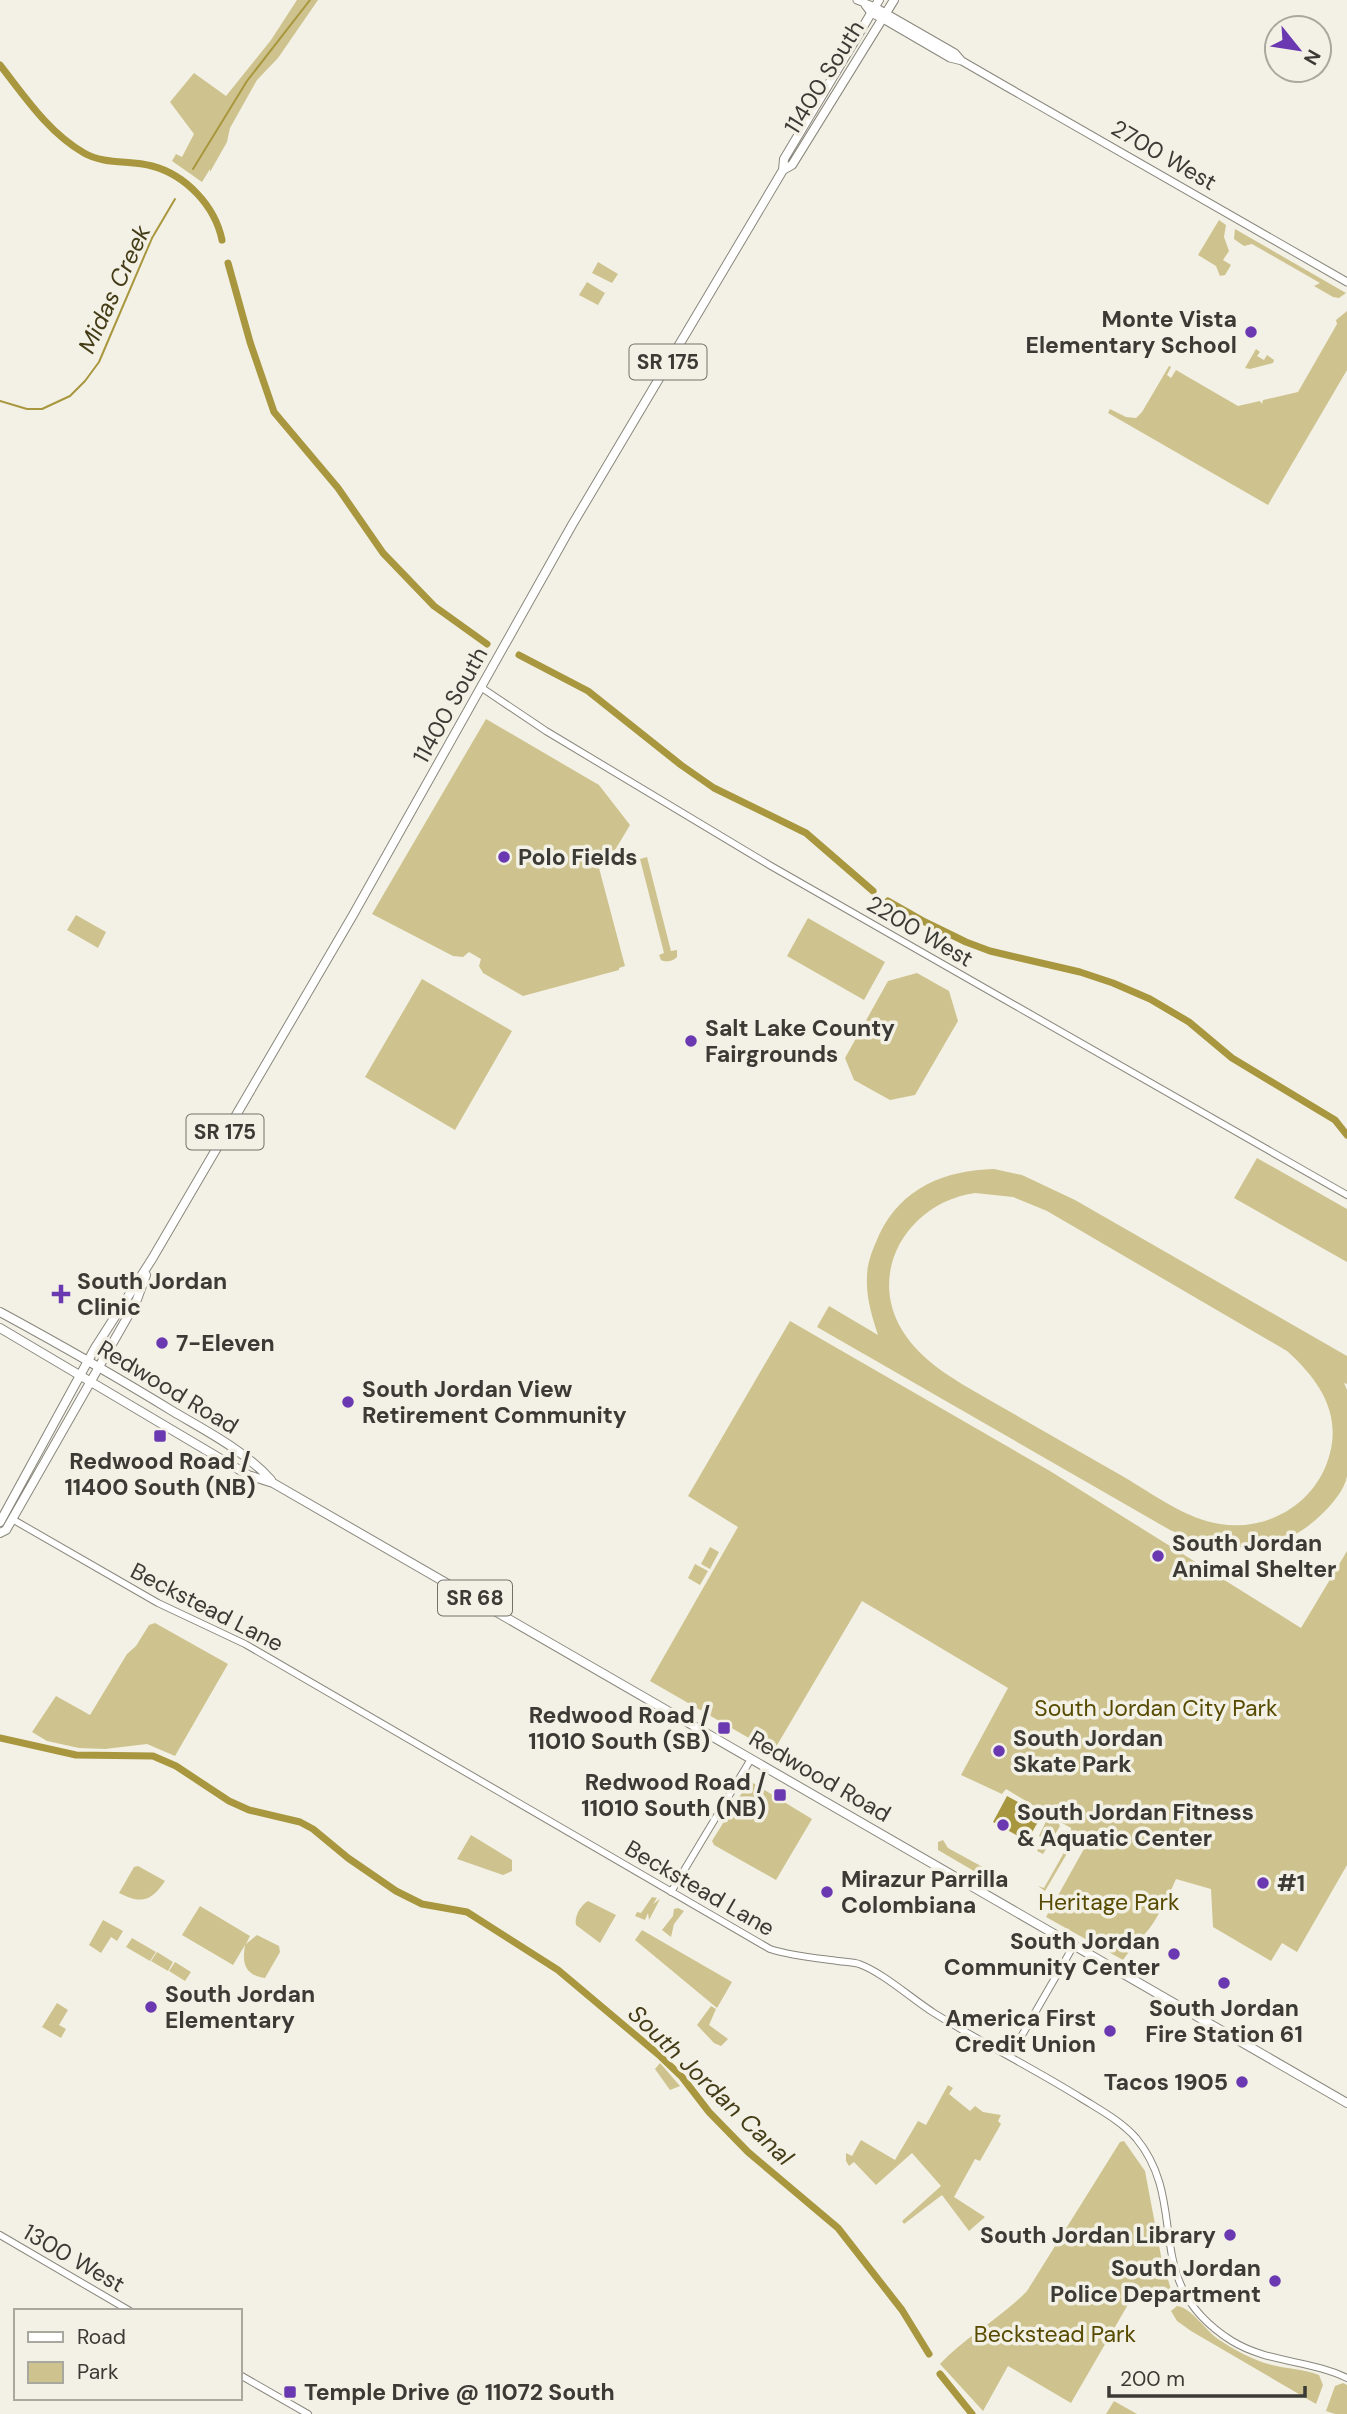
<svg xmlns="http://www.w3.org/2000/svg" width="1347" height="2414" font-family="'DM Sans',sans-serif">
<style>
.green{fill:#cec38e;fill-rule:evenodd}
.water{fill:#a8973e}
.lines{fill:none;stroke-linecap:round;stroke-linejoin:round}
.stream{stroke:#a8973e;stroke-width:2}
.canal{stroke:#a8973e;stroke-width:7}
.tertiary-casing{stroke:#89877d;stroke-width:8}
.secondary-casing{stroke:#89877d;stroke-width:9}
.primary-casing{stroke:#89877d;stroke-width:10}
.tertiary{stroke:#fff;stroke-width:6}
.secondary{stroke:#fff;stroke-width:7}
.primary{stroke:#fff;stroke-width:8}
.poi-dot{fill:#6a38b0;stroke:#f3f1e5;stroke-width:2.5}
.labels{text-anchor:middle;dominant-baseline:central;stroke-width:7;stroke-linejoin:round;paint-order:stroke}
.shield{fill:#f3f1e5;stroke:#72716a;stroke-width:2}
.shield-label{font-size:21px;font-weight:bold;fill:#3b3a35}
.street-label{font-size:23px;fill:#3b3a35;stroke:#f3f1e5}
.poi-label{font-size:23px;font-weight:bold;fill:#3b3a35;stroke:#f3f1e5;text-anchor:start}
.park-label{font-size:23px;fill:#574a01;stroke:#f3f1e5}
.water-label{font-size:24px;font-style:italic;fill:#443c17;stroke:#f3f1e5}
</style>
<rect width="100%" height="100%" fill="#f3f1e5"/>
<path class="green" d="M297,0H318L278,58L257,80L230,128L227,142L210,172V169L202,182L172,161L176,154L182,157L194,134L170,102L194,73L226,96L271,40Z
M1219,220L1226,225L1224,237L1229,251L1223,260L1231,265L1225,275L1220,276L1216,266L1198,255Z
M1235,229L1346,293L1339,298L1333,297L1314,286L1320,283L1252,244L1244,246L1234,239Z
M598,262L618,274L612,283L592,273Z
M587,282L605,293L598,305L579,295Z
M1347,311V370L1268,505L1108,413L1110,409L1126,417L1136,418L1142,412L1169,366L1171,367L1167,375L1171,378L1176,370L1238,406L1260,401L1262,404L1263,400L1298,392L1337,324L1336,320Z
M1256,349L1260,352L1257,356L1264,360L1267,355L1274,360L1273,363L1250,369L1245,368Z
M486,719L599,785L630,825L615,850L603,858L599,868L625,966L619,968V970L523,996L483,973L479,966L481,959L469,952L463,957L453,956L372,914Z
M647,857L671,951L677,950V957C673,961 667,963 661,960L659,955L664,953L640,859Z
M76,915L106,932L98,948L67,930Z
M808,918L885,962L864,1000L787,956Z
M917,973L949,991L958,1021L915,1095L890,1100L854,1080L845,1058L888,981Z
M422,979L512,1031L455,1130L365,1077Z
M1257,1158L1347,1209V1262L1234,1198Z
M994,1169L1022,1175L1075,1200L1347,1356V1384L1344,1383L1347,1390C1347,1416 1347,1451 1347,1476C1345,1489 1333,1503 1324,1512C1278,1559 1225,1553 1170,1530L817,1327L829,1306L878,1335C872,1316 866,1298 867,1277C867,1262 873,1249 879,1235C901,1188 945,1170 994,1169ZM975,1193L1013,1197L1047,1211L1287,1351C1317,1378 1341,1411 1330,1453C1318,1502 1269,1532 1220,1524C1186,1519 1153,1494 1124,1477C1072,1447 1019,1417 967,1387C942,1372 917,1355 902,1330C866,1270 910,1202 975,1193Z
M790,1321L1050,1471L1301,1628L1347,1551V1865L1297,1952L1282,1943L1271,1961L1213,1927L1211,1889L1176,1879C1169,1895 1160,1914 1149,1929C1140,1940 1131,1948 1123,1960L1046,1917L1090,1838L1083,1834L1080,1837L1071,1832V1828L1057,1820L1060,1826L1043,1854L1037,1851L1044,1839L1039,1836L1049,1815L1006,1789L1002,1794L961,1775L1008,1688L862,1601L773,1752L650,1681L738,1527L688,1496Z
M710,1547L719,1552L710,1569L701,1564Z
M695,1564L708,1571L700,1585L688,1578Z
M155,1623L228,1664L175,1756L147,1744L105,1749L79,1748L47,1741L32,1732L56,1696L90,1715L127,1654L136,1646L149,1625Z
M748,1783H753L812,1819L776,1880L714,1845L712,1841Z
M471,1835L512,1860V1871L503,1875L457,1859Z
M943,1840L948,1848L1010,1882L1003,1888L938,1850V1842Z
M1064,1841L1072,1845L1045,1891L1038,1886L1044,1888L1066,1849Z
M138,1866L165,1881C151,1902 141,1904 119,1893L134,1867Z
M652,1897L657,1898L653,1904L660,1899L649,1920L648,1913L645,1920L635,1916L637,1912L641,1913Z
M588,1901L616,1915L600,1943L576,1925C574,1916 581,1905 588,1901Z
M200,1906L250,1936L246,1944L257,1935L279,1946L280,1952L265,1978C244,1975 242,1962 245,1945L233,1965L182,1935Z
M678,1908L684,1911L674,1924L671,1937L662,1930L673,1916L674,1909Z
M103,1920L123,1931L117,1941L111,1937L101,1953L89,1945Z
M642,1930L732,1982L717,2008L635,1940Z
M132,1938L156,1952L150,1961L126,1947Z
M157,1952L173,1962L168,1971L151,1961Z
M175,1962L191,1972L185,1981L169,1971Z
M57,2003L68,2010L59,2025L66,2029L61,2038L42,2027Z
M711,2006L716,2009L709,2025L728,2039L721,2046L714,2043L697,2025Z
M660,2063L680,2086L670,2090L655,2069Z
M948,2085L953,2088L949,2094L970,2111L975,2106L983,2112L1001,2115L998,2121L1001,2124L980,2161L975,2159L954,2197L985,2217L969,2231L942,2195L904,2224L902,2221L941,2186L912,2153L876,2185L854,2162L849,2166L846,2161V2153L852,2156L861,2140L895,2160L918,2121L926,2125Z
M1124,2141L1145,2171L1161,2256L1172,2293L1161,2306L1137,2289L1071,2403L1008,2366L983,2411L940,2364C966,2336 1000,2319 1027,2291L1120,2142Z
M1177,2306C1191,2307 1206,2331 1218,2339C1234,2350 1253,2360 1272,2365C1287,2369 1304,2369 1319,2375L1323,2385L1316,2404L1191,2331L1177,2321L1171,2311Z
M1343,2383L1347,2385V2414H1335L1326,2411L1335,2386Z
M1114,2401L1137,2414H1106Z"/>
<path class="water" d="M1007,1796L1042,1815L1027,1841L993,1822Z"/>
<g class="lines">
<path class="stream" d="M193,169L247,81L310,0
M0,401L27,409H42L70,396L85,381L99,362L152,238L175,199"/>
<path class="canal" d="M0,65C25,97 48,132 84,153C105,165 130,160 152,166C186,175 215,206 222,240
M228,263L250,342L274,412L338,488L383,553L434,606L487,644
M519,655L588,691L681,765L714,788L806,833L873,891
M888,901L925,922L966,942L990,951L1080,972L1113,983L1150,999L1189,1022L1232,1058L1335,1120L1347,1135
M0,1738L76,1755L153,1756L176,1766L229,1801L249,1810L300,1822L313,1829L348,1858L396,1891L422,1904L467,1912L558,1970L659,2055L682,2077L709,2112L748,2152L838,2228L902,2310L929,2354
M940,2374L972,2414"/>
<g class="tertiary-casing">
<path id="tertiary" d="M482,688L546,731L771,866L1347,1195
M12,1519L158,1603L245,1644L770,1949C792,1956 815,1958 838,1961C844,1962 852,1962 859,1964C882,1972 912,1999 934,2013C982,2043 1033,2068 1081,2098C1100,2110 1121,2121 1136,2138C1192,2206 1138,2282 1232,2341C1268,2363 1310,2360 1347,2378
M671,1892L751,1759
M1010,2056L1074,1945
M0,2235L130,2311
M240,2375L308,2414"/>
</g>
<g class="secondary-casing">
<path id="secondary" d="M857,0L875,7L955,53L962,61
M865,5L871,13L883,19L950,58L962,61L1007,87L1347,282"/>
</g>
<g class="primary-casing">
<path id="primary" d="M783,170L792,165L894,0
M0,1312C59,1344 117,1377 174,1412C208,1432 245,1451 271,1480
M0,1328L248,1475L273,1483L1347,2103
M0,1522L95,1348L152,1259L353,915L572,525L783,170L784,159L879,0
M0,1533L6,1530L136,1302L146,1275"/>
</g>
<use href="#tertiary" class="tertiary"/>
<use href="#secondary" class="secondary"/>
<use href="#primary" class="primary"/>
</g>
<g class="poi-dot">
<circle cx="1251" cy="332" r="7"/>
<circle cx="504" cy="857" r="7"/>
<circle cx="691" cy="1041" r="7"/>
<path d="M57.5 1283.5h7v7h7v7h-7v7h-7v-7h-7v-7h7z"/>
<circle cx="162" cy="1343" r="7"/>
<circle cx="348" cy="1402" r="7"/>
<rect x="153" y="1429" width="14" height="14" rx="3.5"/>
<circle cx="1158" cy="1556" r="7"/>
<rect x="717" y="1721" width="14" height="14" rx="3.5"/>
<circle cx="999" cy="1751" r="7"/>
<rect x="773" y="1788" width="14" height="14" rx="3.5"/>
<circle cx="1003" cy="1825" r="7"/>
<circle cx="1263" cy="1883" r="7"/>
<circle cx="827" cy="1892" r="7"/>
<circle cx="1174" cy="1954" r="7"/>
<circle cx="1224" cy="1983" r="7"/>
<circle cx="151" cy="2007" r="7"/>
<circle cx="1110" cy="2031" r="7"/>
<circle cx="1242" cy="2082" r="7"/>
<circle cx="1230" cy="2235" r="7"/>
<circle cx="1275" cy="2281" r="7"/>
<rect x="283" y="2385" width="14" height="14" rx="3.5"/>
</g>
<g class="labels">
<g class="shield">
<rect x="629.5" y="344.5" width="77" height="35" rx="5"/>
<rect x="186.5" y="1114.5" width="77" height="35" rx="5"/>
<rect x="438" y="1580.5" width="74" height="35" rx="5"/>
</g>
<g class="shield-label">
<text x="668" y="362">SR 175</text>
<text x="225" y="1132">SR 175</text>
<text x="475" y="1598">SR 68</text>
</g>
<g class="street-label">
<text transform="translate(824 77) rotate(-58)">11400 South</text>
<text transform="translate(1164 155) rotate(30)">2700 West</text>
<text transform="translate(450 705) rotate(-61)">11400 South</text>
<text transform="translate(920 931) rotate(30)">2200 West</text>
<text transform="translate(168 1387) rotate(31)">Redwood Road</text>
<text transform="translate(207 1607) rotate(27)">Beckstead Lane</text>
<text transform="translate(820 1776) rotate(30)">Redwood Road</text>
<text transform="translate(700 1888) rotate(30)">Beckstead Lane</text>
<text transform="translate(74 2258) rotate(30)">1300 West</text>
</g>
<g class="poi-label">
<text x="1237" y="319" text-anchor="end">Monte Vista<tspan x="1237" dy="26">Elementary School</tspan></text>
<text x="518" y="857">Polo Fields</text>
<text x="705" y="1028">Salt Lake County<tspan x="705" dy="26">Fairgrounds</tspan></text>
<text x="77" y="1281">South Jordan<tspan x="77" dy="26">Clinic</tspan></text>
<text x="176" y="1343">7-Eleven</text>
<text x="362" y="1389">South Jordan View<tspan x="362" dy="26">Retirement Community</tspan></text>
<text x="160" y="1461" text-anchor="middle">Redwood Road /<tspan x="160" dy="26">11400 South (NB)</tspan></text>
<text x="1172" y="1543">South Jordan<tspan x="1172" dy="26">Animal Shelter</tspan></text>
<text x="710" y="1715" text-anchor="end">Redwood Road /<tspan x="710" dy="26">11010 South (SB)</tspan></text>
<text x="1013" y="1738">South Jordan<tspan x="1013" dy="26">Skate Park</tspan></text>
<text x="766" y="1782" text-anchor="end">Redwood Road /<tspan x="766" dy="26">11010 South (NB)</tspan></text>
<text x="1017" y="1812">South Jordan Fitness<tspan x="1017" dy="26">&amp; Aquatic Center</tspan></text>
<text x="841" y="1879">Mirazur Parrilla<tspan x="841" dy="26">Colombiana</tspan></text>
<text x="1277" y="1883">#1</text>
<text x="1160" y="1941" text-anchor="end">South Jordan<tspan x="1160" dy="26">Community Center</tspan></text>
<text x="165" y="1994">South Jordan<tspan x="165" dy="26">Elementary</tspan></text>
<text x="1224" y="2008" text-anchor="middle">South Jordan<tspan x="1224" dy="26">Fire Station 61</tspan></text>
<text x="1096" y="2018" text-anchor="end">America First<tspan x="1096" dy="26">Credit Union</tspan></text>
<text x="1228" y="2082" text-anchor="end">Tacos 1905</text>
<text x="1216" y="2235" text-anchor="end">South Jordan Library</text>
<text x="1261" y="2268" text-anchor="end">South Jordan<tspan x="1261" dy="26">Police Department</tspan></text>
<text x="304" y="2392">Temple Drive @ 11072 South</text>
</g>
<g class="park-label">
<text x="1156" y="1708">South Jordan City Park</text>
<text x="1109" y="1902">Heritage Park</text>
<text x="1055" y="2334">Beckstead Park</text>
</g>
<g class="water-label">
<text transform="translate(114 289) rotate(-65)">Midas Creek</text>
<text transform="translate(711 2085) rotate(44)">South Jordan Canal</text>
</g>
</g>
<rect x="14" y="2309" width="228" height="91" fill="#f3f1e5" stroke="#a9a89f" stroke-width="2"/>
<rect x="28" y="2332" width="35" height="10" fill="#ffffff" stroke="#a9a89f" stroke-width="2"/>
<text x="77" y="2344" font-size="21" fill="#3b3a35">Road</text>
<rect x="28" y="2362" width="35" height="21" fill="#cec38e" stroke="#a9a89f" stroke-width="2"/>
<text x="77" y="2379" font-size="21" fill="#3b3a35">Park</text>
<g transform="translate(1298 49) rotate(120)"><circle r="33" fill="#f3f1e5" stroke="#a9a89f" stroke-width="2"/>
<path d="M0-5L12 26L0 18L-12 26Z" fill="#6a38b0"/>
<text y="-10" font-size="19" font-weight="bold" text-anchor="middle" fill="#3b3a35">N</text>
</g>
<path d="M1109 2386v10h196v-10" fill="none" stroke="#3b3a35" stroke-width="3.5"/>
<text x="1120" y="2386" font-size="21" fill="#3b3a35" stroke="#f3f1e5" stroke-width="5" paint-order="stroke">200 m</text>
</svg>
